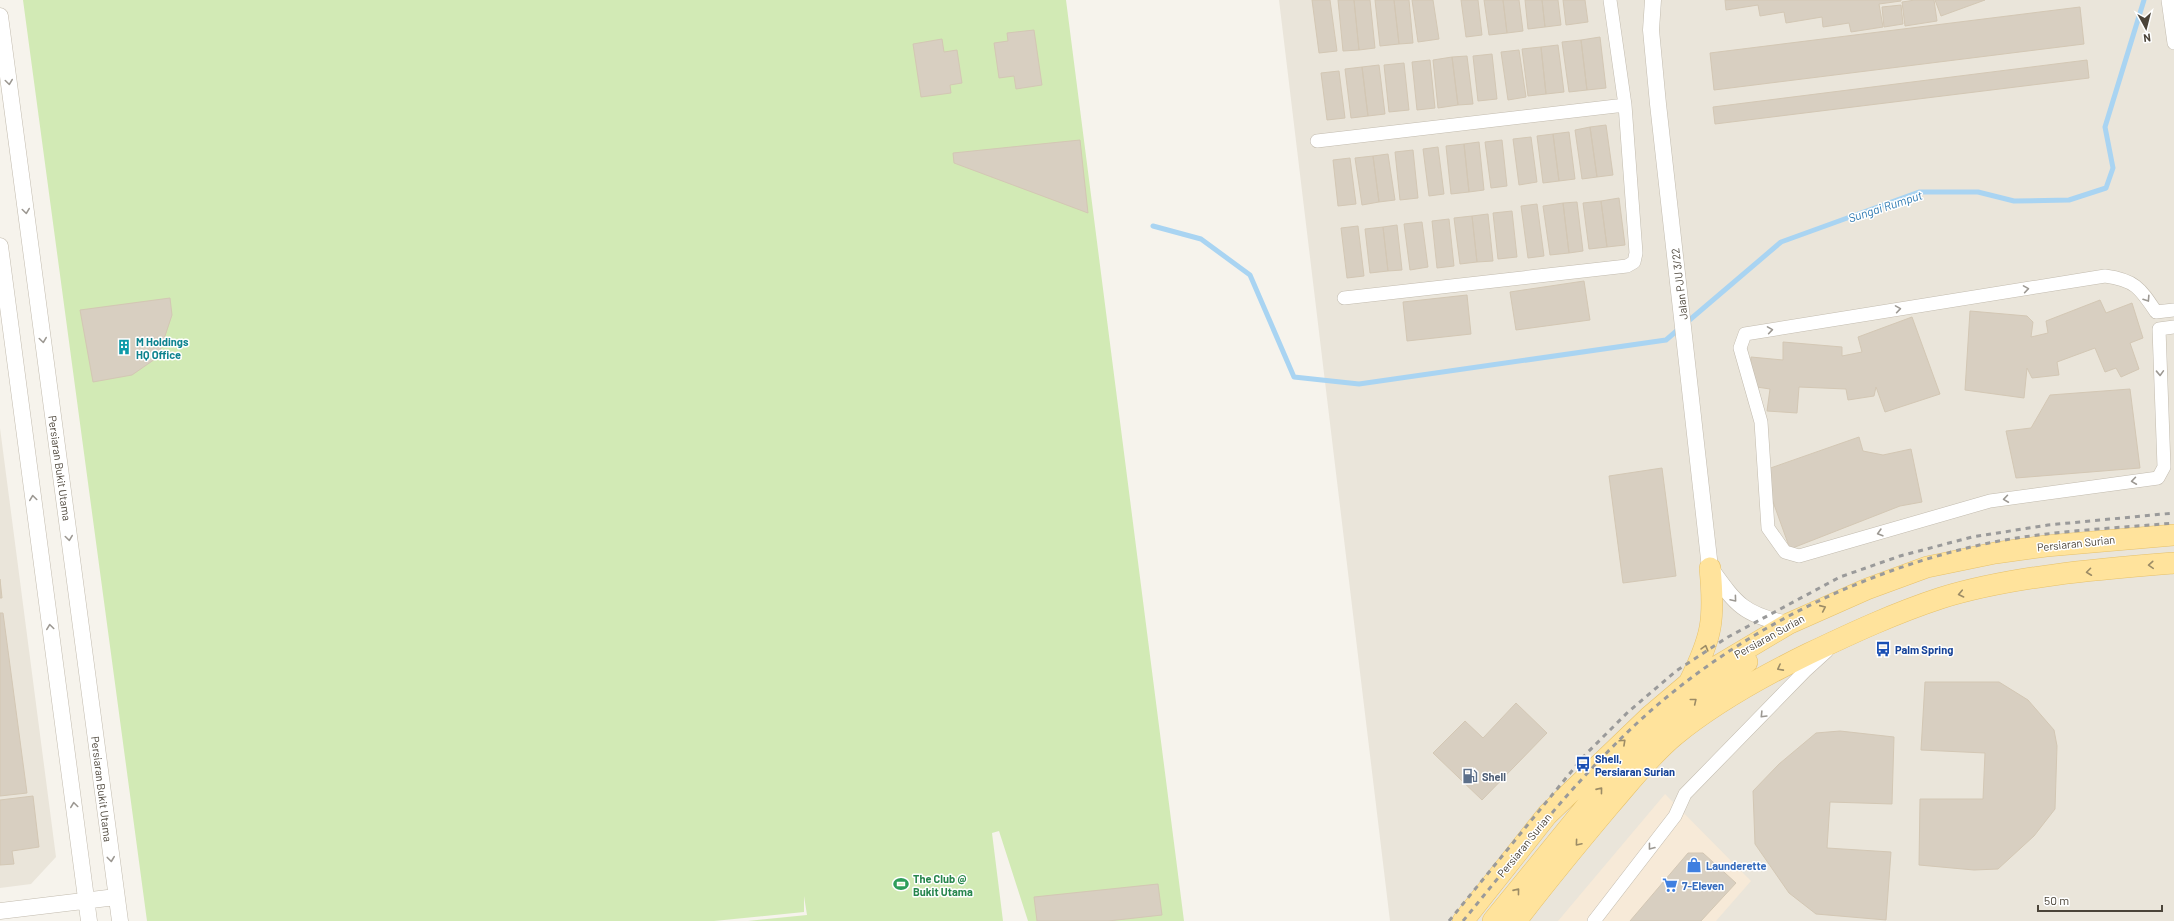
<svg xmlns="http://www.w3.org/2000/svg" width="2174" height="921" font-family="Barlow,sans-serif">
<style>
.residential{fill:#eae5da}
.commercial{fill:#f7ead8}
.green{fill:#d2eab5}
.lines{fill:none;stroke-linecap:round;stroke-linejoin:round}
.stream{stroke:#a9d4f2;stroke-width:5}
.building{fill:#d8cfc1;stroke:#d3c7b4}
.minor-casing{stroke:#c2bbae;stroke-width:14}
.tertiary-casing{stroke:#c2bbae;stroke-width:17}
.primary-casing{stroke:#e6c16a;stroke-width:22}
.minor{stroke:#fff;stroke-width:13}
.tertiary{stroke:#fff;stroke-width:16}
.primary{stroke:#ffe39c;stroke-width:21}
.rail{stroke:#9a9a9a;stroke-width:3;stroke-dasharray:5 5;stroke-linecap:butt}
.oneway{stroke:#9c9892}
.oneway2{stroke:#9c8c66}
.labels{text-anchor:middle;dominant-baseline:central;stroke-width:3;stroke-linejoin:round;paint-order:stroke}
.street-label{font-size:11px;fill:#4b4439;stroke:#fff}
.culture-label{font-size:11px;font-weight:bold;fill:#0d838f;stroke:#fff;text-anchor:start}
.transit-label{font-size:11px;font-weight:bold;fill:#164399;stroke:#fff;text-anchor:start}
.service-label{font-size:11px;font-weight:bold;fill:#4e5e75;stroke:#fff;text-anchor:start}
.shop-label{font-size:11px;font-weight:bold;fill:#366cbe;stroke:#fff;text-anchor:start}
.leisure-label{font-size:11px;font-weight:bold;fill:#27864d;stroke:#fff;text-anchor:start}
.water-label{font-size:12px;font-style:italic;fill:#2e7ab2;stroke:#fff}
</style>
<rect width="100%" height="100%" fill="#f6f3ec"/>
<path class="residential" d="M1279,0H2174V921H1390Z
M0,428L56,857L31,884L0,888Z"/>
<path class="commercial" d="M1665,794L1751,881L1716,921H1558Z"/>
<path class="green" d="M23,0H1066L1184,921H1028L999,831L992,833L1003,921H748L807,915L804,896V912L714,921H147Z"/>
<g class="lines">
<path class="stream" d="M1153,226L1201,239L1250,275L1294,377L1359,384L1666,340L1680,328
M1686,323L1781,242L1919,192H1978L2014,201L2069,200L2106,188L2113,168L2105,127L2144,0"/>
</g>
<path class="building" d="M1312,0H1330L1337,51L1319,53Z
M1338,0H1354L1359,50L1343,51Z
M1354,0H1370L1375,48L1359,50Z
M1375,0H1394L1399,44L1380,46Z
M1394,0H1409L1413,43L1399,44Z
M1412,0H1433L1439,39L1418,42Z
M1461,0H1478L1482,35L1466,37Z
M1484,0H1503L1507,33L1489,35Z
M1503,0H1519L1523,31L1507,33Z
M1525,0H1542L1545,27L1528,29Z
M1542,0H1558L1561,25L1545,27Z
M1563,0H1585L1588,22L1566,25Z
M1725,0H1901V1L1879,4L1883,27L1851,32L1849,23L1823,27L1822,17L1786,23L1784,12L1760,16L1758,5L1726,10Z
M1915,0H1934L1937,21L1905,26L1902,2Z
M1935,0H1985L1941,16Z
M1901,5L1903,24L1884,27L1882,7Z
M2080,7L2084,44L1714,90L1710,53Z
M1034,30L1042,85L1016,89L1014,76L999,78L994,43L1008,41L1007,33Z
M1600,37L1606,88L1587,90L1581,40Z
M942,39L944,52L957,50L962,83L950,85L951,93L921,97L913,44Z
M1581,40L1587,90L1569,92L1562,42Z
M1558,45L1564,92L1546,94L1541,47Z
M1541,47L1546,94L1528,96L1522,49Z
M1519,50L1526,97L1508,100L1501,52Z
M1492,54L1497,99L1478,101L1473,56Z
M1467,56L1473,104L1458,105L1452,57Z
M1452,57L1458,105L1438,108L1433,60Z
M1430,60L1435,108L1417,110L1412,62Z
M2087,60L2089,78L1715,124L1713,107Z
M1404,63L1409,110L1389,112L1384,65Z
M1379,65L1385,114L1368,116L1362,67Z
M1362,67L1368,116L1351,118L1345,69Z
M1339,71L1345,118L1327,120L1321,73Z
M1606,125L1613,175L1597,177L1590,127Z
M1590,127L1597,177L1582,179L1575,130Z
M1569,132L1575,179L1559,181L1553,134Z
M1553,134L1559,181L1543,183L1537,136Z
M1531,137L1537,182L1519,185L1513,139Z
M1080,140L1088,213L954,163L953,153Z
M1502,140L1507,186L1491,188L1485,142Z
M1479,142L1484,190L1469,192L1464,144Z
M1464,144L1469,192L1451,194L1446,146Z
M1438,147L1444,194L1429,196L1423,149Z
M1413,150L1418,198L1400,200L1395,152Z
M1388,154L1395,200L1379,202L1373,156Z
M1373,156L1379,202L1362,205L1355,158Z
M1350,158L1356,204L1338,206L1333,160Z
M1619,198L1625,245L1607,247L1601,201Z
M1601,201L1607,247L1589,249L1583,203Z
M1577,202L1583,251L1569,253L1563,203Z
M1563,203L1569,253L1550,255L1543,206Z
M1537,204L1544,256L1528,258L1521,206Z
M1512,211L1517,257L1498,259L1493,213Z
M1488,214L1493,261L1477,262L1472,216Z
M1472,216L1477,262L1460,264L1454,218Z
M1449,219L1454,266L1437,268L1432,221Z
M1422,222L1428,267L1410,270L1404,224Z
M1397,225L1402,270L1388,271L1383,227Z
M1358,226L1364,276L1347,278L1341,228Z
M1383,227L1388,271L1370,273L1365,229Z
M1584,281L1590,320L1516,330L1510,292Z
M1467,295L1471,334L1407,341L1403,302Z
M170,298L172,315L158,357L132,375L93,382L80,310Z
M2100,300L2106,313L2132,303L2143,338L2130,343L2139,369L2121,377L2116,368L2105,372L2095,348L2057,362L2059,375L2032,378L2027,368L2024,398L1965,390L1970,311L2027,316L2033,322L2031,337L2048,333L2046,321Z
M1912,317L1940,394L1885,412L1876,387L1874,396L1848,400L1846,389L1799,387L1797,413L1767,411L1770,389L1750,386L1751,357L1783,360V342L1842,347V356L1862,352L1858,337Z
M2130,389L2140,468L2016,478L2006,431L2031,428L2050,395Z
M1859,437L1863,451L1883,455L1911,449L1922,502L1900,506L1790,549L1762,471Z
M1662,468L1676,576L1623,583L1609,476Z
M0,579L2,598H0Z
M0,613H3L27,793L0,796Z
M1925,682H1999L2028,700L2054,730L2057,746L2055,809L2034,836L1998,869L1974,870L1919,865L1920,799H1983L1985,753L1921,750Z
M1516,703L1547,733L1482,800L1433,753L1465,721L1483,738Z
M1840,731L1894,737L1892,804L1830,802L1827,848L1891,852L1886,920L1816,914L1789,893L1755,844L1753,791L1779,764L1816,733Z
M33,796L39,847L12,851L14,864L0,865V800Z
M1688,853H1703L1736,883L1701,921H1630Z
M1158,884L1162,915L1108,921H1037L1034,897Z"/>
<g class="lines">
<g class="minor-casing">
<path id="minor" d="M2168,0L2174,43
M1317,141L1625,105
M1344,298L1627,266L1634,262L1636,253L1625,105L1610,0
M2174,310L2156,312C2140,288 2135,280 2105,276L1745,334L1740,348L1761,422L1768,528L1785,552L1799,556L1990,501L2158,478L2164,467L2159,329L2174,327
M1594,921L1675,816L1685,794L1805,671L1827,651"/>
</g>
<g class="tertiary-casing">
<path id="tertiary" d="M1653,0L1651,30L1658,104L1710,568C1736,604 1743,615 1788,624
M0,16L120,921
M0,246L89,921
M0,911L116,897"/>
</g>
<g class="primary-casing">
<path id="primary" d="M1689,683C1712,637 1715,620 1710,568
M1463,921L1547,815L1649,717L1689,683L1788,624L1867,589L1927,567L1995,553L2046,546L2174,535
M1493,921L1607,781L1661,727L1701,694L1747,662
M1516,921C1546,882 1578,843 1610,805C1630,782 1650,756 1674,736C1714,703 1761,677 1808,654C1852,633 1895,613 1941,598C2012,576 2101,569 2174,563"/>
</g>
<use href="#minor" class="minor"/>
<use href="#tertiary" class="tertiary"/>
<use href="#primary" class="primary"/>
<path class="rail" d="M1449,921L1584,756L1628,712L1676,671L1728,637L1840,577L1900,556L1972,537L2048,525L2174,513
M1463,921C1518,854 1571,785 1635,725C1728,638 1847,577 1971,547C2037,531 2107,529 2174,523"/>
</g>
<defs><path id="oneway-chevron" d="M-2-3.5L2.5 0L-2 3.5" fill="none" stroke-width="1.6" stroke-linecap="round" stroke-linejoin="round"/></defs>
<g class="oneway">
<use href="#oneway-chevron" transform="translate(9 82) rotate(82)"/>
<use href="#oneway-chevron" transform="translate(26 211) rotate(82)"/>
<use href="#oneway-chevron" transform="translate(2026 289) rotate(-9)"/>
<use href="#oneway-chevron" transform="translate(2147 299) rotate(57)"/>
<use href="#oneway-chevron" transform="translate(1898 309) rotate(-9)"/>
<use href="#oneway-chevron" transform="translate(1770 330) rotate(-9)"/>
<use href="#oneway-chevron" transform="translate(43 340) rotate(82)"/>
<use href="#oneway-chevron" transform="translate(2160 373) rotate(88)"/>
<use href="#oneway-chevron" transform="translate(2134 481) rotate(172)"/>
<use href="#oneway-chevron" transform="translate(33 498) rotate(-98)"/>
<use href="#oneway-chevron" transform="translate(2006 499) rotate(172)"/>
<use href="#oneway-chevron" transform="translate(1880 533) rotate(164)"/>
<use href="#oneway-chevron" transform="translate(69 538) rotate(82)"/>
<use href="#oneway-chevron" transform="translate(1734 599) rotate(50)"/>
<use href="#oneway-chevron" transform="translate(50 627) rotate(-98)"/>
<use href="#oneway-chevron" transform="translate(1763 715) rotate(134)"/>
<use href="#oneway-chevron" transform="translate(74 805) rotate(-98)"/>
<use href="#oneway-chevron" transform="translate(1651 847) rotate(128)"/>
<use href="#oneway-chevron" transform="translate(111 859) rotate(83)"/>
</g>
<g class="oneway2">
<use href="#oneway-chevron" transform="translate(2151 565) rotate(176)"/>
<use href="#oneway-chevron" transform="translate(2089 572) rotate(173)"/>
<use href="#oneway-chevron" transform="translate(1961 594) rotate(168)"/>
<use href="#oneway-chevron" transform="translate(1823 608) rotate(-24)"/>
<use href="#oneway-chevron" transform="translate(1705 648) rotate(-74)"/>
<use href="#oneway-chevron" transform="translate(1780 668) rotate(152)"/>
<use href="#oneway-chevron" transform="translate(1694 701) rotate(-39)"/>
<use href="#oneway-chevron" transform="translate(1623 742) rotate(-43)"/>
<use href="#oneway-chevron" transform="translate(1600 790) rotate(-51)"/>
<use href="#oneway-chevron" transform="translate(1578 843) rotate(130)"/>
<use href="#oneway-chevron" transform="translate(1517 891) rotate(-51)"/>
</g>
<defs>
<g id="building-bare" transform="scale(1.2)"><path d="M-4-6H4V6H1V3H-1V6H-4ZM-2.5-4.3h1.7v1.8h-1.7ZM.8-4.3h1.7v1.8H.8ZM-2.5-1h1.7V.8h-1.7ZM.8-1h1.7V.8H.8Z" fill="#0f9aa8" stroke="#fff" stroke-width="2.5" paint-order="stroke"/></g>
<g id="bus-bare" transform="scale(1.2)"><path d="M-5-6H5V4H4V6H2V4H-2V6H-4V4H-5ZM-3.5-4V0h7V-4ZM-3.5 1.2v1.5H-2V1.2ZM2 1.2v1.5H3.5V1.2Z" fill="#1a4fb4" stroke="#fff" stroke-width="2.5" paint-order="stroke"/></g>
<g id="fuel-bare" transform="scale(1.2)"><path d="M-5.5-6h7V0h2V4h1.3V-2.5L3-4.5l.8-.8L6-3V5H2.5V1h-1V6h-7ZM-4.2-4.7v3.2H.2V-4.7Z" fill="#5c6f8a" stroke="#fff" stroke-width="2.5" paint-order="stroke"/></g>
<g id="shop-bare" transform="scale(1.2)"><path d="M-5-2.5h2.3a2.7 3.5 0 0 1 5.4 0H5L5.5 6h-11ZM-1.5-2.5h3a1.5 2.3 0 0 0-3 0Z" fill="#3f7fe0" stroke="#fff" stroke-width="2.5" paint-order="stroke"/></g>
<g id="stadium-bare" transform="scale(1.2)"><path d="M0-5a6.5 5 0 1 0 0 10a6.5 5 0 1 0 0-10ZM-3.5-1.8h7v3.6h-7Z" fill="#2e9e5b" stroke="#fff" stroke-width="2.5" paint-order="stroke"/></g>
<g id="supermarket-bare" transform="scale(1.2)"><path d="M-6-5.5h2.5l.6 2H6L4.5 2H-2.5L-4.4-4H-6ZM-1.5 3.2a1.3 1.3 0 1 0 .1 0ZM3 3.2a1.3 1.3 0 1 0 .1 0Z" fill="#3f7fe0" stroke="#fff" stroke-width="2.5" paint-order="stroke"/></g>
</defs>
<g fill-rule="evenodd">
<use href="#building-bare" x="124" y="347"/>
<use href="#bus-bare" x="1883" y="649"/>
<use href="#bus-bare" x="1583" y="764"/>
<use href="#fuel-bare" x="1470" y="776"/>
<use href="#shop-bare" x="1694" y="865"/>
<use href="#stadium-bare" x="901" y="884"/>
<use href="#supermarket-bare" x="1670" y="885"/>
</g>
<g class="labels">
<g class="street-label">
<text transform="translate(1679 284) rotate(-97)">Jalan PJU 3/22</text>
<text transform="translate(60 468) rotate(82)">Persiaran Bukit Utama</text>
<text transform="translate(2076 543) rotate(-6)">Persiaran Surian</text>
<text transform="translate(1769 636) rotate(-29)">Persiaran Surian</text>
<text transform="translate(102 789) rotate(83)">Persiaran Bukit Utama</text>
<text transform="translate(1524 845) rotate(-51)">Persiaran Surian</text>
</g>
<g class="culture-label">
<text x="136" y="341">M Holdings<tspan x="136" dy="13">HQ Office</tspan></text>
</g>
<g class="transit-label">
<text x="1895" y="649">Palm Spring</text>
<text x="1595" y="758">Shell,<tspan x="1595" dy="13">Persiaran Surian</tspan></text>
</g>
<g class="service-label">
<text x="1482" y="776">Shell</text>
</g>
<g class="shop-label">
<text x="1706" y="865">Launderette</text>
<text x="1682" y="885">7-Eleven</text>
</g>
<g class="leisure-label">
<text x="913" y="878">The Club @<tspan x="913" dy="13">Bukit Utama</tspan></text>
</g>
<g class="water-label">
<text transform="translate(1885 206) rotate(-18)">Sungai Rumput</text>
</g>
</g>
<g transform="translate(2146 28) rotate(173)" stroke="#ffffff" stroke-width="3" paint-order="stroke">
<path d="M0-3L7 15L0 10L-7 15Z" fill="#4b4439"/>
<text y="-6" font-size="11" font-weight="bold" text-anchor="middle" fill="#4b4439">N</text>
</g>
<path d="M2038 905v6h124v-6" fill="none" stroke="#4b4439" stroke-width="2"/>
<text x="2044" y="905" font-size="12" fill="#4b4439" stroke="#ffffff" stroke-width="3" paint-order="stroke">50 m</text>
</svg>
